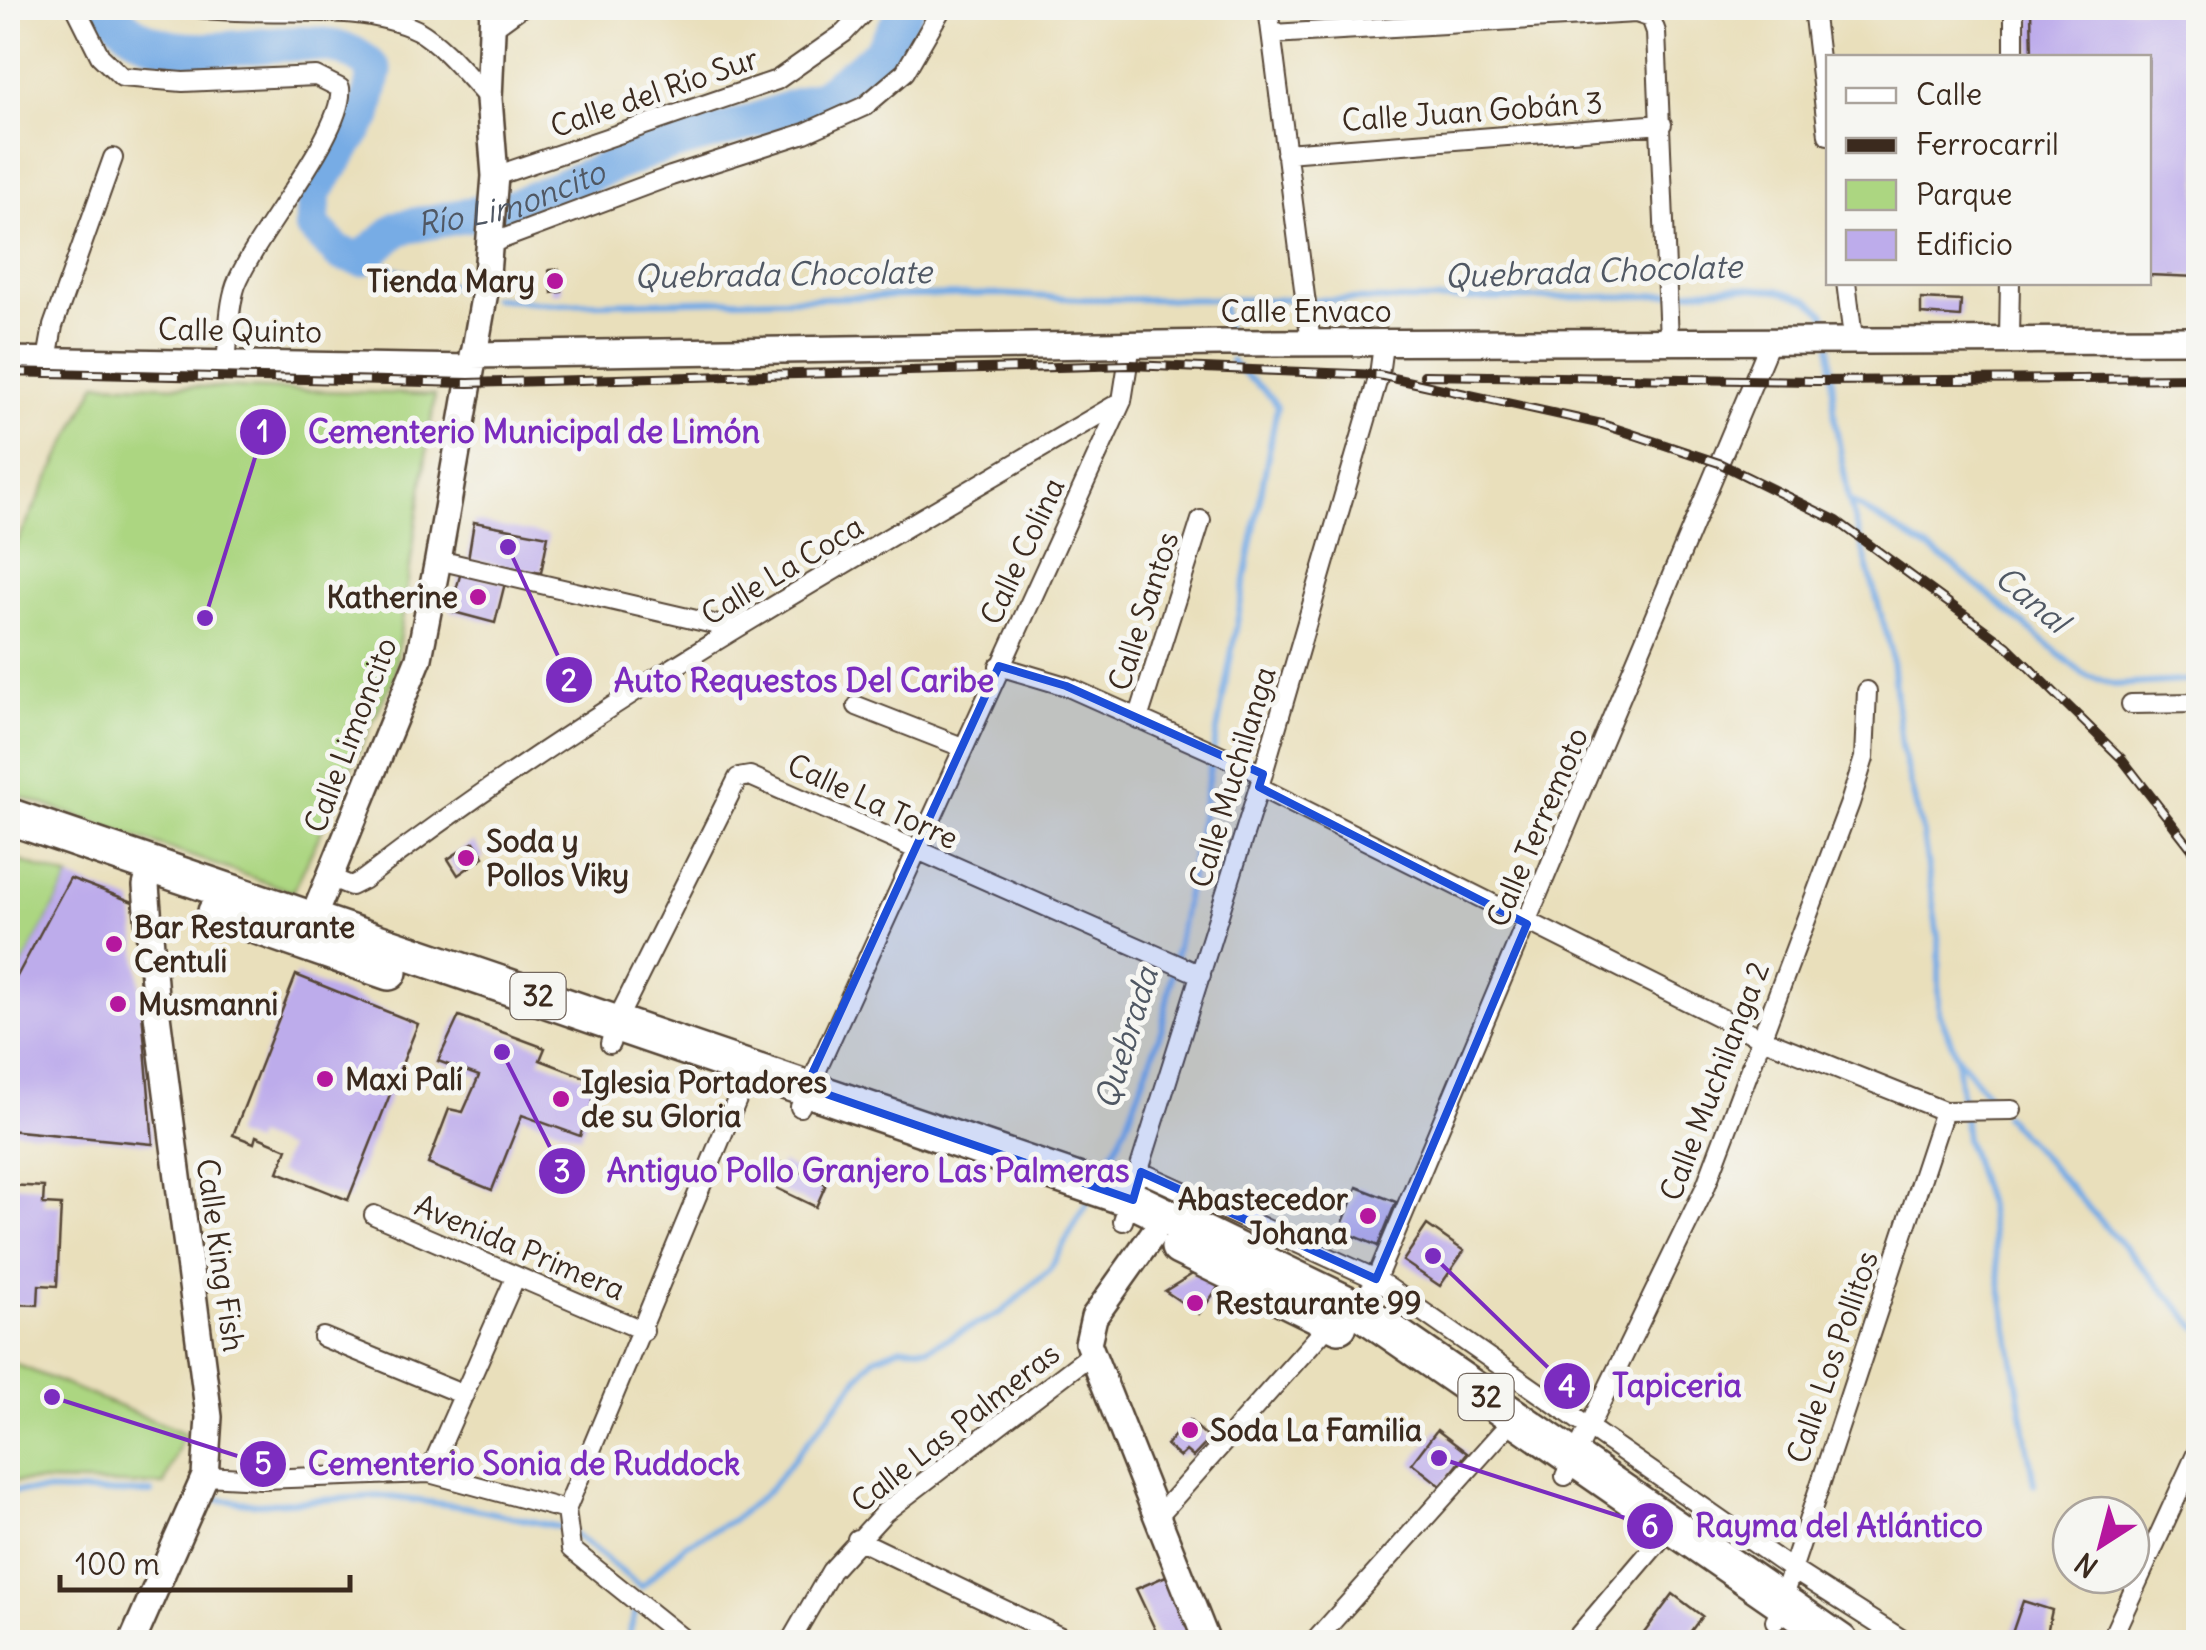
<svg xmlns="http://www.w3.org/2000/svg" width="2206" height="1650" font-family="Delius,sans-serif">
<style>
.green{fill:#acd681;stroke:#748050;stroke-width:2.5}
.lines{fill:none;stroke-linecap:round;stroke-linejoin:round}
.stream{stroke:#77ace5;stroke-width:6}
.river{stroke:#77ace5;stroke-width:35}
.building{fill:#bdaceb}
.street-casing{stroke:#554536;stroke-width:22}
.secondary-casing{stroke:#554536;stroke-width:30}
.highway-casing{stroke:#554536;stroke-width:40}
.street{stroke:#fff;stroke-width:18}
.secondary{stroke:#fff;stroke-width:25}
.highway{stroke:#fff;stroke-width:35}
.rail-casing{stroke:#3b2a1e;stroke-width:10}
.rail{stroke:#f6f6f2;stroke-width:6;stroke-dasharray:19;stroke-linecap:butt}
.marked{fill:#1d4ed8;fill-opacity:0.2;stroke:#1d4ed8;stroke-width:8;stroke-linejoin:round}
.poi-dot{fill:#b5179e;stroke:#f6f6f2;stroke-width:4}
.labels{text-anchor:middle;dominant-baseline:central;stroke-width:10;stroke-linejoin:round;paint-order:stroke}
.shield{fill:#f6f6f2;stroke:#73675e;stroke-width:2.5}
.shield-label{font-size:28px;font-weight:bold;fill:#3b2a1e}
.street-label{font-size:30px;fill:#3b2a1e;stroke:#f6f6f2}
.poi-label{font-size:30px;font-weight:bold;fill:#3b2a1e;stroke:#f6f6f2;text-anchor:start}
.water-label{font-size:32px;font-style:italic;fill:#505864;stroke:#f6f6f2}
.leader{fill:none;stroke:#7b2cbf;stroke-width:4}
.callout-dot{fill:#7b2cbf;stroke:#f6f6f2;stroke-width:4}
.mark-label{font-size:30px;text-anchor:middle;font-weight:bold;fill:#fff}
.callout-label{font-size:32px;text-anchor:middle;font-weight:bold;fill:#7b2cbf;stroke:#f6f6f2;stroke-width:10;stroke-linejoin:round;paint-order:stroke}
</style>
<rect width="100%" height="100%" fill="#f6f6f2"/>
<filter id="ink" filterUnits="userSpaceOnUse"><feTurbulence type="fractalNoise" baseFrequency=".01" numOctaves="2"/><feDisplacementMap in="SourceGraphic" scale="20" xChannelSelector="R" yChannelSelector="G"/><feConvolveMatrix kernelMatrix="1 2 1 2 8 2 1 2 1" color-interpolation-filters="sRGB"/></filter>
<filter id="wash" filterUnits="userSpaceOnUse"><feTurbulence type="fractalNoise" baseFrequency=".0048" numOctaves="4" result="noise"/><feDisplacementMap in="SourceGraphic" scale="40" xChannelSelector="R" yChannelSelector="G"/><feGaussianBlur stdDeviation="2.25" result="paint"/><feColorMatrix in="noise" values="0 0 0 0 0 0 0 0 0 0 0 0 0 0 0 0 0 1.4 0 .05"/><feComposite in="paint" operator="in"/></filter>
<g filter="url(#wash)">
<rect width="100%" height="100%" fill="#e9dfbb"/>
<path class="green" d="M97,383L435,395L394,676L293,892L8,792V560Z
M8,857L70,878L8,993Z
M8,1361L184,1433L164,1485L8,1481Z"/>
<g class="lines">
<path class="stream" d="M361,259L480,294
M1221,297L1227,333
M492,298L554,304L997,294L1083,299L1425,300L1647,296L1730,287L1777,290L1808,299L1825,314L1829,334
M1830,346L1835,421L1849,500L1891,650L1901,745L1923,835L1939,944V1012L1956,1054L1995,1105
M1850,501L1950,563L2083,674L2114,685L2198,680
M1957,1059L1966,1139L1987,1204L2034,1484
M2004,1115L2198,1328
M1101,1176L1126,1126L1162,1028L1277,407C1265,385 1246,380 1231,361
M8,1491L151,1493
M214,1499L257,1504L382,1496L465,1507L564,1528
M575,1534L641,1587L686,1544L733,1520L769,1490L874,1358L901,1347L928,1348L1002,1312L1050,1269L1091,1196
M627,1642L635,1613"/>
<path class="river" id="s1" d="M109,8C170,100 318,0 375,71L365,116L314,193L312,226L339,253L361,259L399,228L514,206L653,149L745,124L823,96L879,54L907,8"/>
</g>
<g id="blocks">
<path class="building" d="M2031,8H2198V277L2148,275V58H2032Z
M559,269L562,292L552,293L549,270Z
M1921,299L1961,301L1960,317L1921,314Z
M474,522L548,536L541,573L468,559Z
M461,572L505,583L495,623L450,611Z
M474,842L484,857L458,875L448,859Z
M70,878L133,902L153,1144L8,1130V993Z
M296,975L418,1024L348,1200L278,1172L287,1149L256,1136L254,1143L233,1135Z
M459,1016L545,1048L540,1060L600,1083L580,1136L522,1115L492,1190L428,1164L449,1109L463,1112L479,1076L438,1061Z
M782,1163L826,1184L816,1207L772,1186Z
M8,1185L44,1187L43,1204L61,1205L57,1286L39,1285L38,1305L8,1304Z
M1357,1187L1396,1202L1378,1246L1340,1230Z
M1427,1225L1464,1251L1440,1286L1403,1261Z
M1199,1270L1220,1285L1199,1314L1165,1291Z
M1189,1420L1210,1439L1193,1457L1186,1451L1180,1457L1166,1445Z
M1437,1430L1467,1453L1441,1486L1412,1463Z
M1166,1576L1197,1642H1161L1136,1589Z
M1673,1594L1702,1616L1683,1642H1657L1644,1633Z
M2023,1601L2052,1610L2045,1642H2009Z"/>
</g>
</g>
<g filter="url(#ink)">
<use href="#blocks" fill-opacity="0" stroke="#554536" stroke-width="2.5"/>
<g class="lines">
<g class="street-casing">
<path id="street" d="M76,8L100,56L122,77L183,82L316,76L340,88C346,130 254,237 236,285C228,308 229,338 226,363
M198,8C269,18 354,0 417,30C445,46 467,76 489,99
M1268,8L1311,343
M1813,8L1828,135
M491,29L520,8
M1272,34L1636,13L1651,18L1656,32L1669,340
M2014,58V8
M1286,153L1662,124
M495,176L777,80L844,33L868,8
M489,244L671,176L805,133L865,106L905,72L942,8
M1846,282L1853,338
M2009,337L2010,282
M47,360L53,326L113,158
M438,560L735,629
M999,666L1066,686L1263,774
M2131,704L2198,703
M857,706L962,747
M1138,719L1201,520
M1259,787L1759,1037L1944,1111L2012,1110
M329,877L351,886L363,880C601,698 864,553 1122,401L1131,344
M610,1044L616,1022L738,778L750,776L1201,975
M800,1107L1122,401
M1141,1172L1376,1279L1790,1568L1906,1642
M374,1215L644,1331
M1123,1221L1259,787L1379,375L1383,345
M1357,1311L1376,1279L1770,342
M323,1337L464,1395
M429,1473L516,1276
M205,1476L262,1479L429,1473L566,1510
M1565,1476L1705,1188L1850,803L1864,758L1867,691
M1157,1517L1332,1321
M857,1539L1071,1642
M1775,1621L1944,1111
M687,1642L571,1549L566,1510L741,1090
M790,1642L831,1571L885,1512L1089,1356
M1314,1642L1501,1433
M1573,1642L1659,1541
M2110,1642L2198,1450"/>
</g>
<g class="secondary-casing">
<path id="secondary" d="M473,355L1220,343L2198,340
M8,360L471,368
M306,935L419,658L438,560L486,286L495,176L489,99L493,8
M1153,1234L1094,1317L1088,1343L1207,1642
M132,1642L205,1476L209,1417L156,1007L146,886L152,863"/>
</g>
<g class="highway-casing">
<path id="highway" d="M8,816L1133,1200L1358,1309L1840,1642
M216,912L389,972
M1179,1247L1339,1325"/>
</g>
<use href="#street" class="street"/>
<use href="#secondary" class="secondary"/>
<use href="#highway" class="highway"/>
<g class="rail-casing">
<path id="rail" d="M8,372L469,383L1130,365L1379,375L1602,424L1719,463L1837,521L2007,646L2122,759L2198,857
M1424,375L1815,381L2198,378"/>
</g>
<use href="#rail" class="rail"/>
</g>
</g>
<path class="marked" d="M999,666L1066,686L1263,774L1259,787L1527,924L1376,1279L1141,1172L1133,1200L806,1087Z"/>
<g class="poi-dot">
<circle cx="555" cy="281" r="10"/>
<circle cx="478" cy="597" r="10"/>
<circle cx="466" cy="858" r="10"/>
<circle cx="114" cy="944" r="10"/>
<circle cx="118" cy="1004" r="10"/>
<circle cx="325" cy="1079" r="10"/>
<circle cx="561" cy="1099" r="10"/>
<circle cx="1368" cy="1216" r="10"/>
<circle cx="1195" cy="1303" r="10"/>
<circle cx="1190" cy="1430" r="10"/>
</g>
<g class="labels">
<g class="shield">
<rect x="510.5" y="973" width="55" height="46" rx="8"/>
<rect x="1458.5" y="1374" width="55" height="46" rx="8"/>
</g>
<g class="shield-label">
<text x="538" y="996">32</text>
<text x="1486" y="1397">32</text>
</g>
<g class="street-label">
<text transform="translate(654 92) rotate(-19)">Calle del Río Sur</text>
<text transform="translate(1472 111) rotate(-4)">Calle Juan Gobán 3</text>
<text x="1306" y="311">Calle Envaco</text>
<text transform="translate(240 330) rotate(1)">Calle Quinto</text>
<text transform="translate(1022 551) rotate(-65)">Calle Colina</text>
<text transform="translate(782 570) rotate(-31)">Calle La Coca</text>
<text transform="translate(1143 611) rotate(-72)">Calle Santos</text>
<text transform="translate(350 735) rotate(-69)">Calle Limoncito</text>
<text transform="translate(1232 777) rotate(-73)">Calle Muchilanga</text>
<text transform="translate(873 801) rotate(25)">Calle La Torre</text>
<text transform="translate(1537 827) rotate(-67)">Calle Terremoto</text>
<text transform="translate(1714 1081) rotate(-69)">Calle Muchilanga 2</text>
<text transform="translate(520 1247) rotate(23)">Avenida Primera</text>
<text transform="translate(221 1255) rotate(82)">Calle King Fish</text>
<text transform="translate(1832 1357) rotate(-71)">Calle Los Pollitos</text>
<text transform="translate(955 1427) rotate(-38)">Calle Las Palmeras</text>
</g>
<g class="poi-label">
<text x="535" y="281" text-anchor="end">Tienda Mary</text>
<text x="458" y="597" text-anchor="end">Katherine</text>
<text x="486" y="841">Soda y<tspan x="486" dy="34">Pollos Viky</tspan></text>
<text x="134" y="927">Bar Restaurante<tspan x="134" dy="34">Centuli</tspan></text>
<text x="138" y="1004">Musmanni</text>
<text x="345" y="1079">Maxi Palí</text>
<text x="581" y="1082">Iglesia Portadores<tspan x="581" dy="34">de su Gloria</tspan></text>
<text x="1348" y="1199" text-anchor="end">Abastecedor<tspan x="1348" dy="34">Johana</tspan></text>
<text x="1215" y="1303">Restaurante 99</text>
<text x="1210" y="1430">Soda La Familia</text>
</g>
<g class="water-label">
<text stroke="none"><textPath href="#s1" startOffset="685">Río Limoncito</textPath></text>
<text transform="translate(1593 271) rotate(-2)">Quebrada Chocolate</text>
<text transform="translate(783 274) rotate(-1)">Quebrada Chocolate</text>
<text transform="translate(2032 599) rotate(40)">Canal</text>
<text transform="translate(1126 1038) rotate(-73)">Quebrada</text>
</g>
</g>
<path class="leader" d="M205 618L263 432M508 547L569 680M502 1052L562 1171M1433 1256L1567 1386M52 1397L263 1464M1439 1458L1650 1526"/>
<g class="callout-dot">
<circle cx="205" cy="618" r="10"/>
<circle cx="508" cy="547" r="10"/>
<circle cx="502" cy="1052" r="10"/>
<circle cx="1433" cy="1256" r="10"/>
<circle cx="52" cy="1397" r="10"/>
<circle cx="1439" cy="1458" r="10"/>
<circle cx="263" cy="432" r="25"/>
<circle cx="569" cy="680" r="25"/>
<circle cx="562" cy="1171" r="25"/>
<circle cx="1567" cy="1386" r="25"/>
<circle cx="263" cy="1464" r="25"/>
<circle cx="1650" cy="1526" r="25"/>
</g>
<g class="mark-label">
<text x="263" y="442">1</text>
<text x="569" y="691">2</text>
<text x="562" y="1182">3</text>
<text x="1567" y="1397">4</text>
<text x="263" y="1474">5</text>
<text x="1650" y="1537">6</text>
</g>
<g class="callout-label">
<text x="534" y="443">Cementerio Municipal de Limón</text>
<text x="804" y="692">Auto Requestos Del Caribe</text>
<text x="868" y="1182">Antiguo Pollo Granjero Las Palmeras</text>
<text x="1677" y="1397">Tapiceria</text>
<text x="524" y="1475">Cementerio Sonia de Ruddock</text>
<text x="1839" y="1537">Rayma del Atlántico</text>
</g>
<rect width="2206" height="1650" fill="none" stroke="#f6f6f2" stroke-width="40"/>
<rect x="1826" y="55" width="325" height="230" fill="#f6f6f2" stroke="#aba49d" stroke-width="2.5"/>
<rect x="1846" y="88" width="50" height="15" fill="#ffffff" stroke="#aba49d" stroke-width="2.5"/>
<text x="1916" y="105" font-size="30" fill="#3b2a1e">Calle</text>
<rect x="1846" y="138" width="50" height="15" fill="#3b2a1e" stroke="#aba49d" stroke-width="2.5"/>
<text x="1916" y="155" font-size="30" fill="#3b2a1e">Ferrocarril</text>
<rect x="1846" y="180" width="50" height="30" fill="#acd681" stroke="#aba49d" stroke-width="2.5"/>
<text x="1916" y="205" font-size="30" fill="#3b2a1e">Parque</text>
<rect x="1846" y="230" width="50" height="30" fill="#bdaceb" stroke="#aba49d" stroke-width="2.5"/>
<text x="1916" y="255" font-size="30" fill="#3b2a1e">Edificio</text>
<g transform="translate(2101 1545) rotate(216)"><circle r="48" fill="#f6f6f2" stroke="#aba49d" stroke-width="2.5"/>
<path d="M0-8L18 38L0 25L-18 38Z" fill="#b5179e"/>
<text y="-15" font-size="28" font-weight="bold" text-anchor="middle" fill="#3b2a1e">N</text>
</g>
<path d="M60 1575v15h290v-15" fill="none" stroke="#3b2a1e" stroke-width="5"/>
<text x="75" y="1575" font-size="30" fill="#3b2a1e" stroke="#f6f6f2" stroke-width="8" paint-order="stroke">100 m</text>
</svg>
